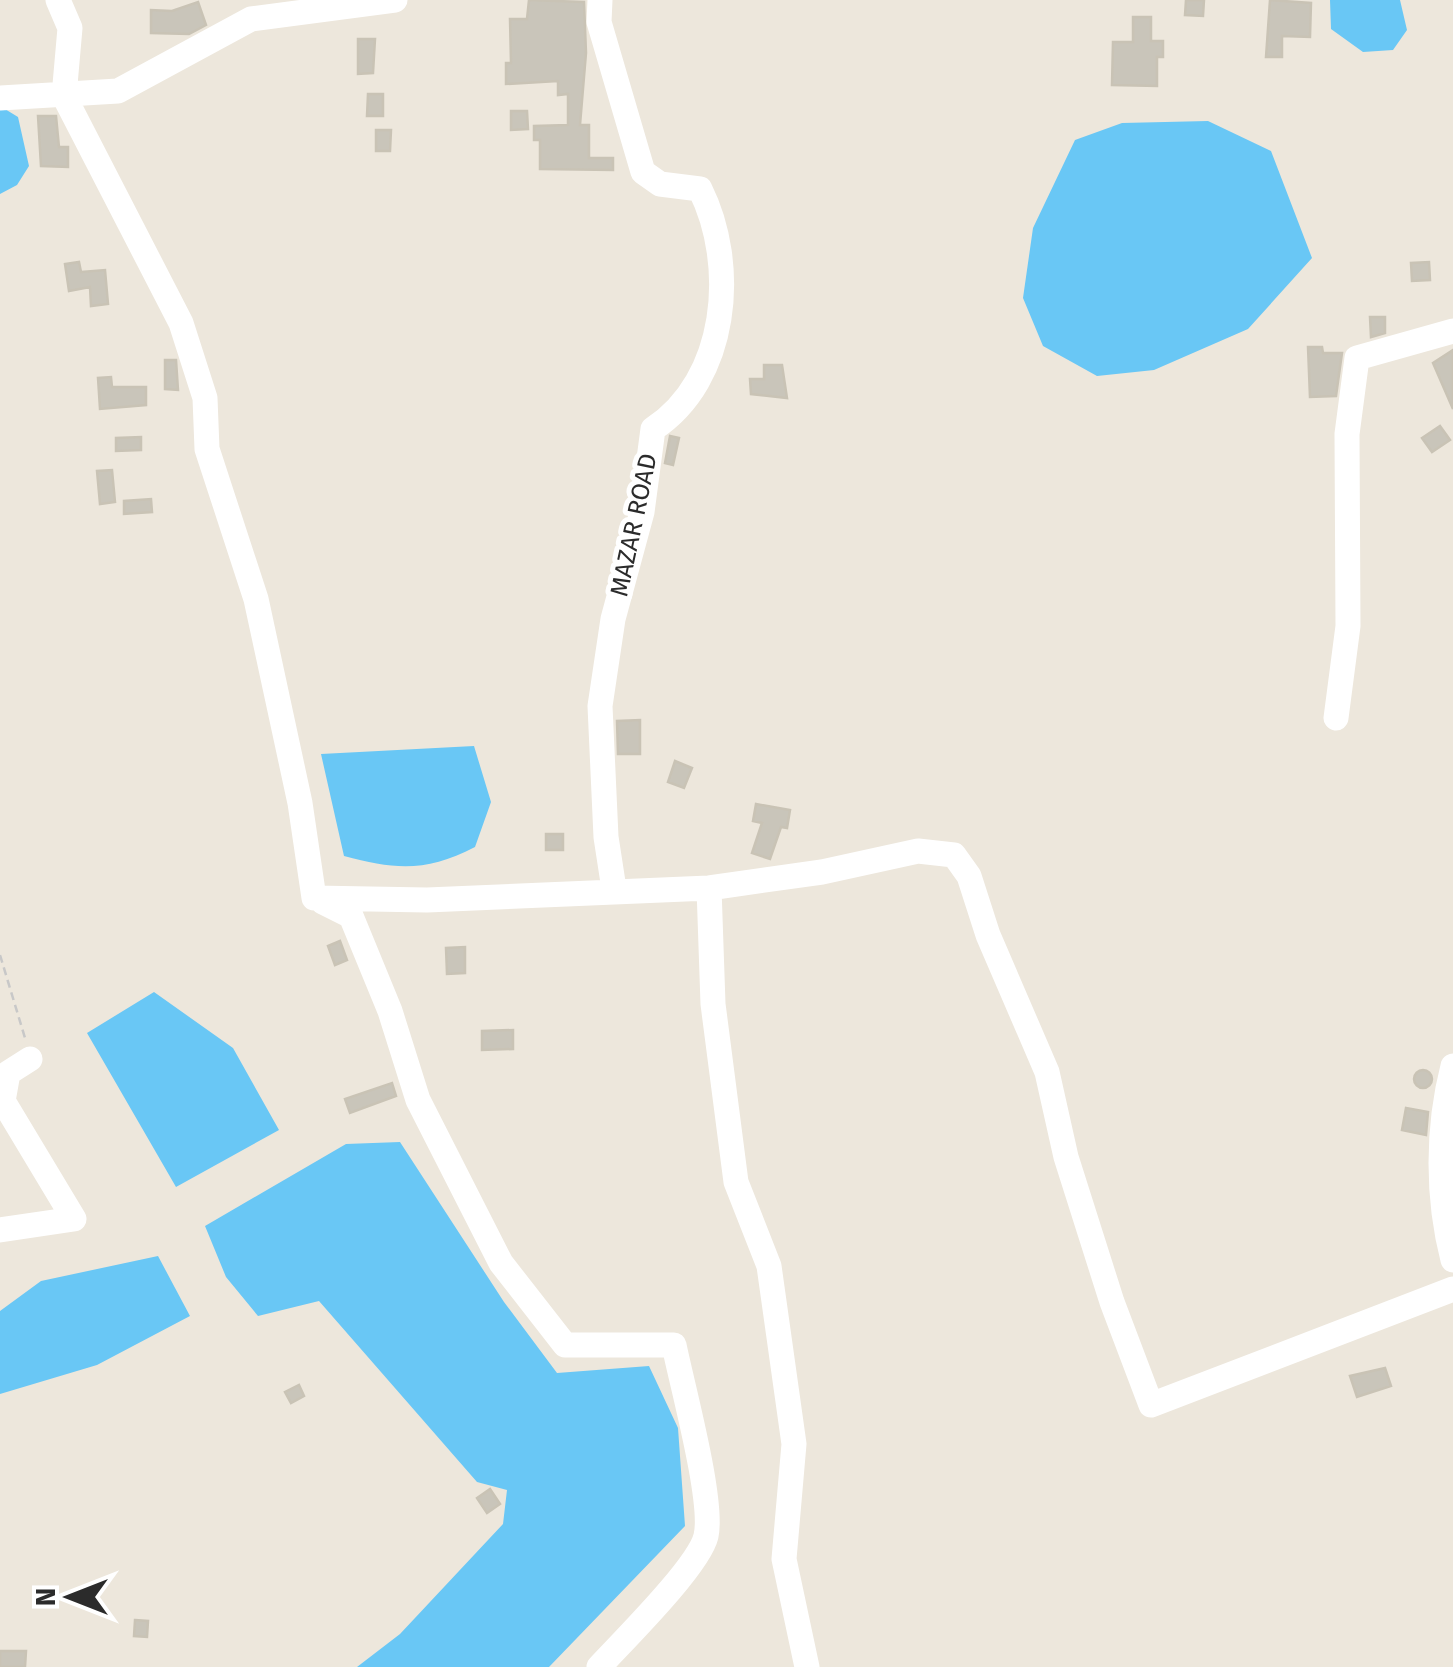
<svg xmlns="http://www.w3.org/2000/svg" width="1453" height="1667" font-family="'Fira Sans',sans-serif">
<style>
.water{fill:#69c7f5}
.building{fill:#c9c5ba;stroke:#c9c3b5;stroke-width:2.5}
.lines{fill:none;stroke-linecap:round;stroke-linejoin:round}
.path{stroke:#c8c8c8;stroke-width:2.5;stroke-dasharray:8 5;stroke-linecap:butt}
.minor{stroke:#fff;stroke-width:25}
.labels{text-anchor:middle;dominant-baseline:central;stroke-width:10;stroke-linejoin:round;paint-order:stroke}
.street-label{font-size:25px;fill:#2b2b2b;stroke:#fff}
</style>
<rect width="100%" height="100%" fill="#ede7dc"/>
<path class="water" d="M1330,0H1400L1407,30L1393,50L1363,52L1331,29Z
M0,106L18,117L29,166L17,185L0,194Z
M1208,121L1271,151L1312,258L1248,329L1154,370L1097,376L1043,346L1023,298L1033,228L1075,140L1122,123Z
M474,746L491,802L475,847C427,872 396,870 344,856L321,754Z
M154,992L233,1048L279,1130L176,1187L87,1033Z
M400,1142L504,1302L557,1373L649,1366L678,1428L685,1526L549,1667H357L400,1634L503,1524L507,1490L477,1482L319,1301L258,1316L226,1277L205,1226L346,1144Z
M158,1256L190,1316L97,1365L0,1394V1311L41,1281Z"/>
<path class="building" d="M529,0L584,2L586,53L580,125H589V158H613V170L540,169V140H534V126L568,125V94L558,95V81L506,84V63H511L510,19H527Z
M1186,0H1204L1203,16L1185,15Z
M1270,0L1311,3L1310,37L1282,36V57H1266Z
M198,2L206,25L189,34L151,33V10L172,11Z
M1133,17H1151V41H1163V57H1157V86L1112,85L1113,42H1133Z
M358,39H375L373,73L358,74Z
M368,94H383V116H367Z
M511,111H527L528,129L511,130Z
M38,116H56L59,147H68V167L41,166Z
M376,130H391L390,151H376Z
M79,262L81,272L105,270L108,304L91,306L90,287L69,291L65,264Z
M1429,262L1430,280L1412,281L1411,263Z
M1370,317H1385V333L1371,337Z
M1308,347H1322L1323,353H1342L1336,396L1310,397Z
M1453,350V409L1433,363Z
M165,360H176L178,390L165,389Z
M764,365H782L787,398L751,394L750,379H764Z
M111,377L112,387H146V405L100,409L98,378Z
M1440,426L1450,440L1432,452L1422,438Z
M670,436L679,438L673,465L665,463Z
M141,437V450L116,451V438Z
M112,470L115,502L100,504L97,471Z
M151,499L152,512L124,514V501Z
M640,720V754H618L617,721Z
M675,761L692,768L684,788L668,782Z
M756,804L790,810L787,828L781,827L770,859L752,853L762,823L753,821Z
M546,834H563V850H546Z
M340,941L347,960L335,965L328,946Z
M465,947V973L447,974L446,948Z
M513,1030V1049L482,1050V1031Z
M1414 1079a9 9 0 1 1 18 0a9 9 0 1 1-18 0Z
M392,1083L396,1096L350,1113L345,1099Z
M1406,1108L1428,1112L1426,1135L1402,1130Z
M1385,1368L1391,1386L1357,1397L1350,1376Z
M299,1385L304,1396L291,1403L285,1392Z
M490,1489L500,1504L487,1513L477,1498Z
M135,1620L148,1621L147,1637L134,1636Z
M0,1651H26L25,1667H0Z"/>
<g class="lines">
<path class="path" d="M0,955L25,1038"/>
<path class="minor" d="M58,0L70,28L64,96L181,323L205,398L207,449L256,599L300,803L314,898
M600,0L599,22L643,172L660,184L700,189C738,265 728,380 653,429L642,512L613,619L600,706L606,837L614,889
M0,98L118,91L251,19L395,0
M1336,718L1348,626L1347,434L1357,358L1453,331
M709,888L713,1004L736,1182L769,1266L794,1444L784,1559L807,1667
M314,898L427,900L709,888L822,872L918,851L954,855L969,876L988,935L1047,1072L1066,1157L1112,1302L1151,1405L1453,1289
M323,902L351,916L390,1011L418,1100L501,1263L565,1345H674C682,1385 714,1501 706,1536C699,1566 623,1641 599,1667
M1453,1066C1437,1128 1437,1198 1453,1260
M0,1230L74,1219L3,1101L8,1073L30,1059"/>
</g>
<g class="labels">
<g class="street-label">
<text transform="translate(634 525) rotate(-78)">MAZAR ROAD</text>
</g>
</g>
<g transform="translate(70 1597) rotate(270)" stroke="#ffffff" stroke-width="8" paint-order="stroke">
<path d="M0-8L18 38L0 25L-18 38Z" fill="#2b2b2b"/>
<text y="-15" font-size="28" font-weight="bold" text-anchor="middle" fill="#2b2b2b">N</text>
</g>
</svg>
